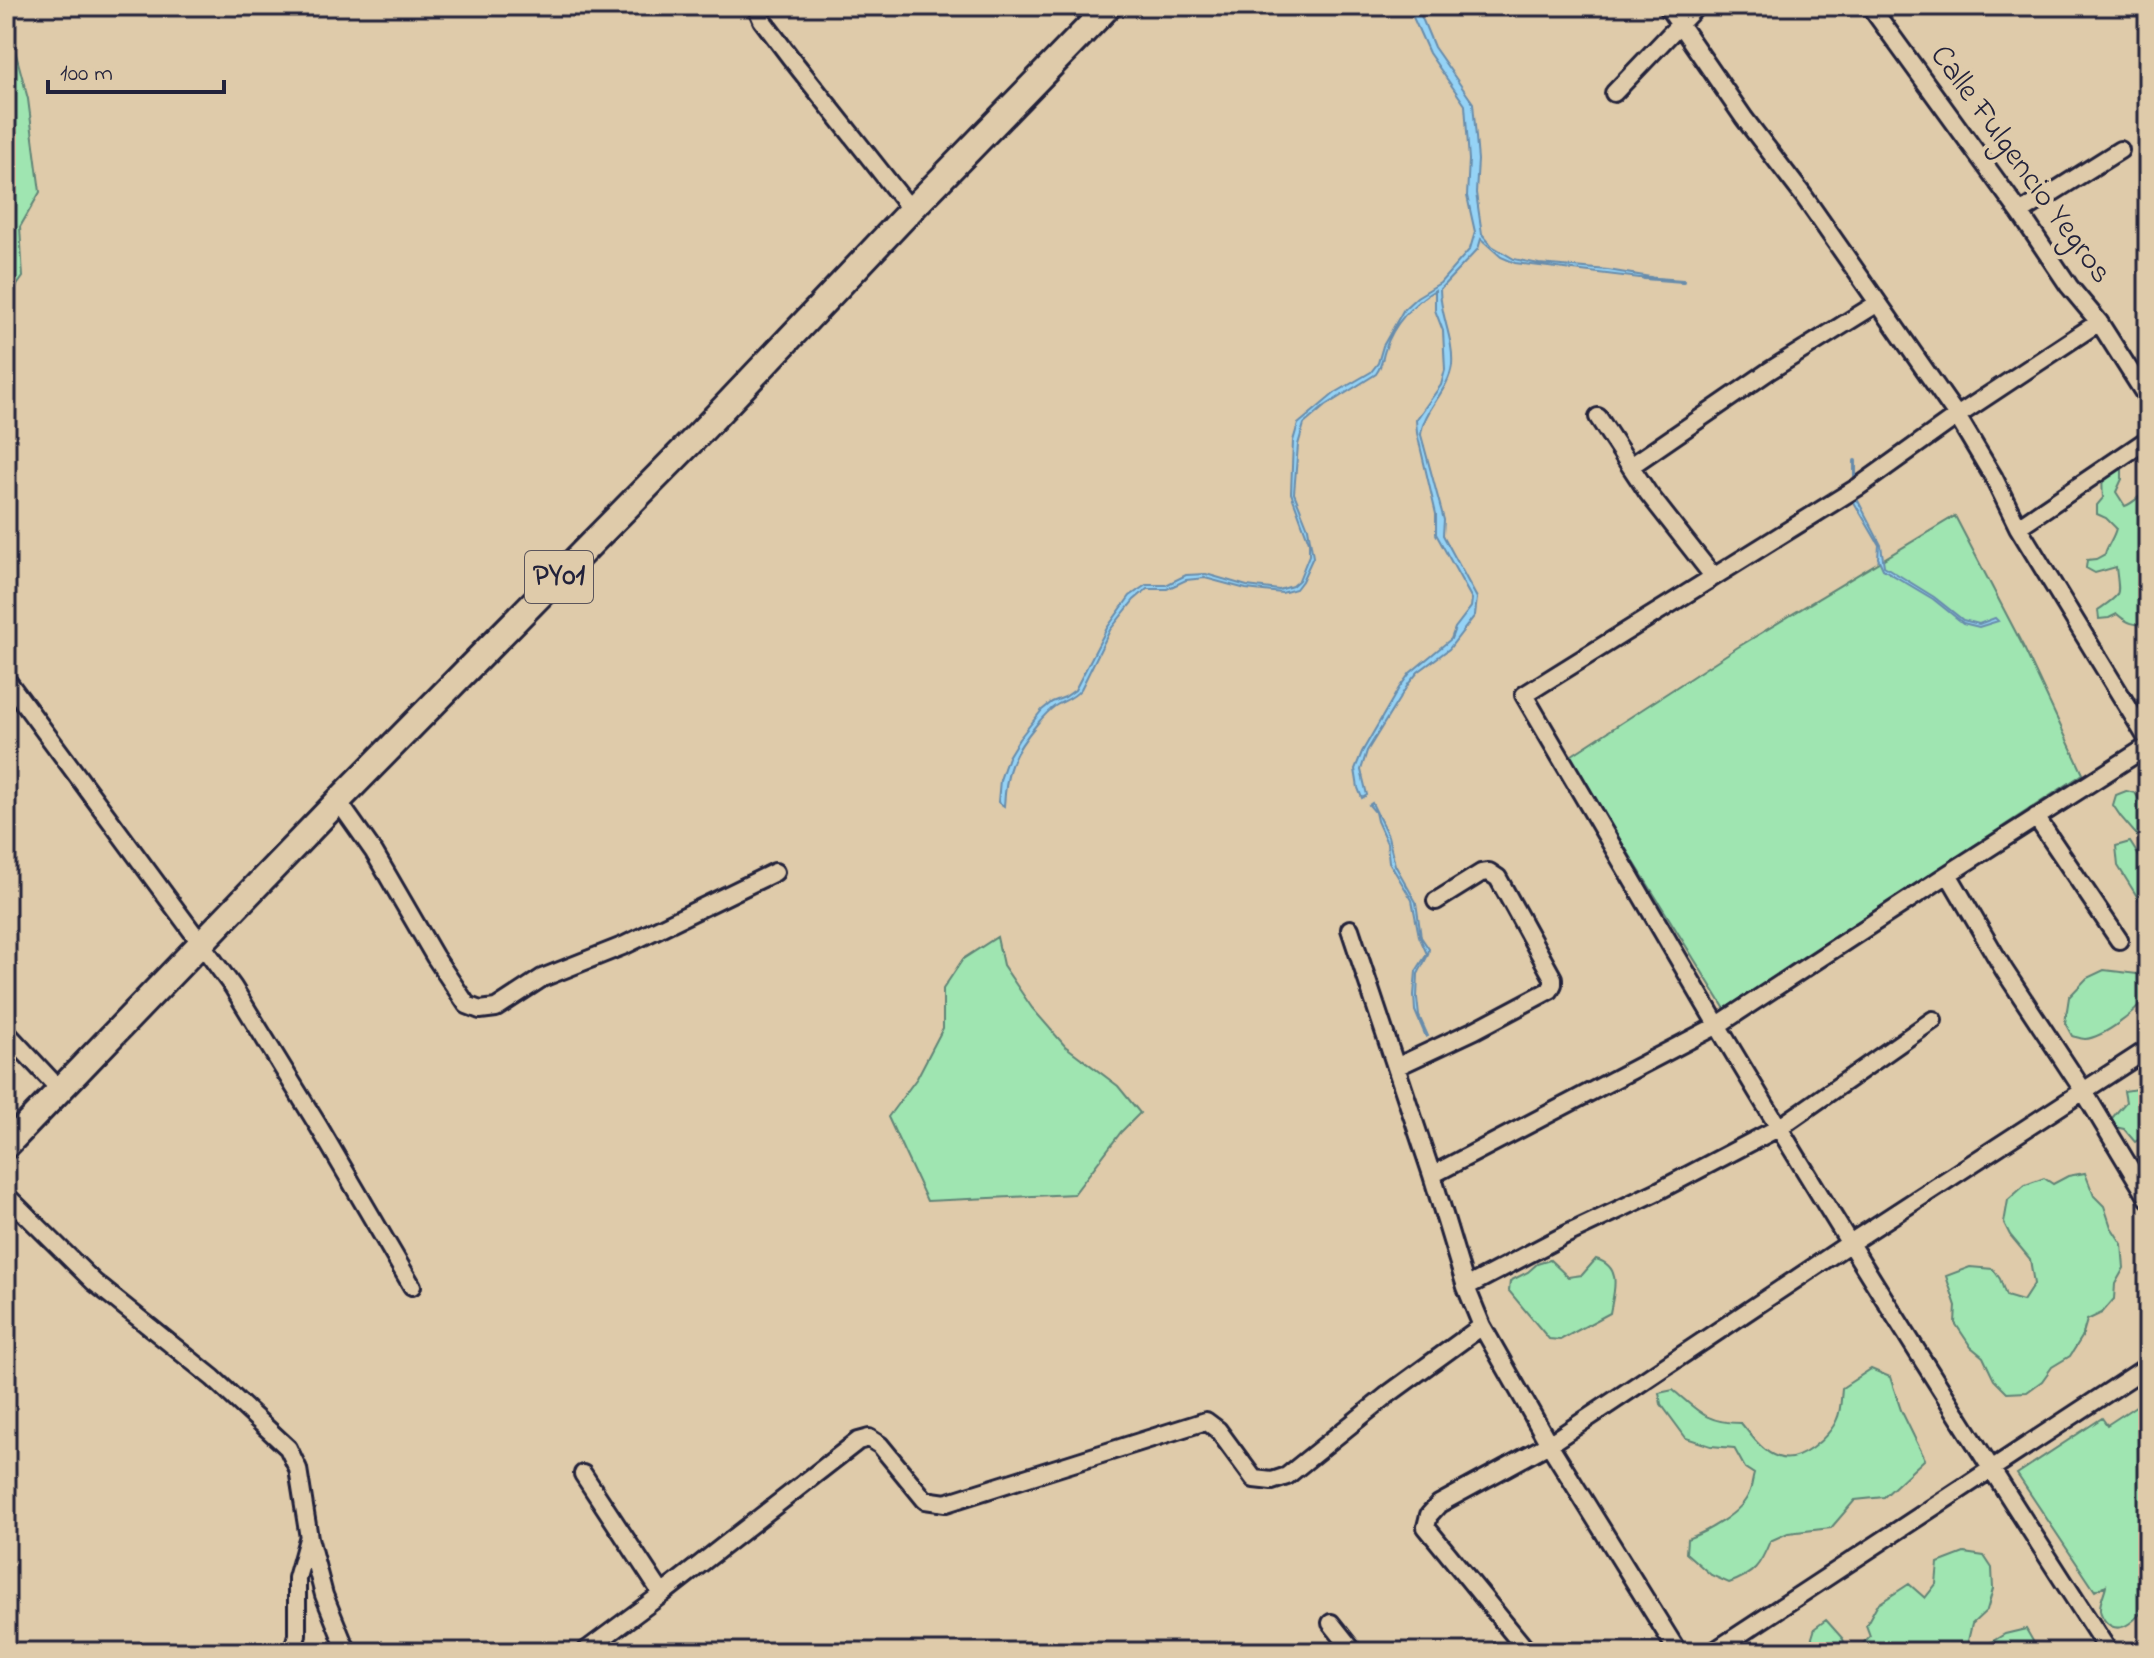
<svg xmlns="http://www.w3.org/2000/svg" width="2154" height="1658" font-family="'Indie Flower',sans-serif">
<style>
.green{fill:#9fe5b1;stroke:#608476;stroke-width:2}
.water{fill:#95d3f6;stroke:#678cab;stroke-width:2}
.lines{fill:none;stroke-linecap:round;stroke-linejoin:round}
.stream{stroke:#678cab;stroke-width:4}
.minor-casing{stroke:#22223b;stroke-width:22}
.highway-casing{stroke:#22223b;stroke-width:30}
.minor{stroke:#dfcbaa;stroke-width:16}
.highway{stroke:#dfcbaa;stroke-width:24}
.labels{text-anchor:middle;dominant-baseline:central;stroke-width:8;stroke-linejoin:round;paint-order:stroke}
.shield{fill:#dfcbaa;stroke:#5b555c;stroke-width:2}
.shield-label{font-size:30px;font-weight:bold;fill:#22223b}
.street-label{font-size:32px;fill:#22223b;stroke:#dfcbaa}
</style>
<rect width="100%" height="100%" fill="#dfcbaa"/>
<filter id="ink" filterUnits="userSpaceOnUse"><feTurbulence type="fractalNoise" baseFrequency=".0125" numOctaves="2"/><feDisplacementMap in="SourceGraphic" scale="16" xChannelSelector="R" yChannelSelector="G"/><feConvolveMatrix kernelMatrix="1 2 1 2 8 2 1 2 1" color-interpolation-filters="sRGB"/></filter>
<g filter="url(#ink)">
<path class="green" d="M6,17L28,99L40,192L20,227L23,277L6,301Z
M2109,466L2122,468V479L2116,492L2125,506C2134,503 2140,495 2148,490V624C2135,626 2127,623 2117,614L2109,618L2099,619L2098,610C2123,593 2119,597 2116,567L2095,573L2086,568L2087,560L2096,559L2105,554C2107,545 2114,538 2116,528L2106,518L2097,514V505L2103,498C2102,485 2101,476 2109,466Z
M1955,516L2024,648L2083,774L1725,1009L1569,757L1738,647Z
M2126,791L2135,793L2148,812V853L2135,833L2121,817L2113,805L2116,795Z
M2130,842L2139,856L2148,864V914L2118,866L2116,846Z
M997,937L1003,965L1032,1008L1065,1046L1118,1086L1140,1113L1121,1132L1074,1194L927,1201L888,1117L917,1078L943,1028V989L963,959Z
M2148,961C2148,971 2150,985 2147,994C2141,1010 2102,1038 2085,1039C2081,1039 2076,1037 2072,1036L2065,1023L2069,997L2087,978L2104,970L2137,974Z
M2137,1089L2148,1095L2146,1135L2135,1142L2124,1129L2115,1127L2112,1118L2126,1102L2124,1091Z
M2085,1173L2094,1196L2104,1206L2111,1227L2122,1244L2124,1268L2115,1284L2114,1299L2102,1313L2087,1320L2082,1337L2070,1356L2052,1367L2042,1381L2027,1392L2007,1393L1994,1380L1983,1357L1971,1347L1955,1323L1956,1306L1946,1276L1970,1267L1993,1269L2000,1279L2006,1296L2023,1301L2034,1284L2030,1259L2010,1235L2004,1223L2008,1200L2025,1185L2044,1178L2053,1184L2068,1176Z
M1596,1259C1623,1267 1614,1291 1610,1313L1560,1340L1549,1339L1509,1291L1510,1281L1528,1272L1537,1264L1550,1260L1568,1277L1582,1275Z
M1871,1369L1890,1377L1901,1410L1925,1459L1884,1497L1855,1500L1831,1528L1788,1533L1770,1541C1760,1566 1754,1574 1729,1583L1711,1575L1686,1553L1687,1539C1706,1532 1742,1513 1749,1493C1752,1487 1752,1480 1754,1474L1745,1468L1734,1448L1711,1446L1686,1438L1661,1404L1659,1393L1673,1390C1698,1411 1706,1423 1741,1423C1751,1435 1762,1452 1778,1457C1798,1465 1830,1437 1837,1419C1841,1411 1841,1398 1842,1388Z
M2148,1398V1604C2139,1616 2121,1638 2106,1622C2104,1620 2100,1613 2100,1610C2099,1603 2105,1592 2106,1585L2095,1591L2017,1474L2102,1418L2107,1425Z
M1964,1553L1984,1556L1992,1568L1993,1589L1987,1610L1972,1624L1967,1645L1981,1648L2005,1634L2026,1629L2033,1641L2035,1652H1855L1870,1636L1866,1625L1877,1605L1909,1584L1925,1598L1936,1584L1938,1563Z
M1826,1620L1843,1639L1847,1652H1770L1781,1640L1795,1643L1810,1644L1815,1628Z"/>
<path class="water" d="M1408,6H1417L1434,47L1473,103L1478,160L1476,193L1482,234L1492,246L1514,259L1539,264L1608,270L1650,277L1648,279L1515,263L1501,257L1481,239L1478,249L1440,289C1440,315 1454,339 1452,365C1449,391 1423,410 1421,435L1444,520L1443,535L1477,598L1475,615L1449,649L1418,672L1409,683L1367,751L1361,770L1367,795L1362,798L1358,788L1355,769L1362,752L1399,688L1410,673L1451,639L1455,628L1471,607L1472,599L1436,534V514L1417,433L1416,420L1441,385L1445,370L1443,331L1435,310V290C1413,303 1393,324 1385,350C1382,359 1382,366 1376,374L1325,406L1304,424L1298,445L1294,493L1308,528L1313,557L1302,581L1296,589L1282,593L1246,589L1205,578L1186,580L1167,589H1147L1134,600L1110,630L1081,689C1073,699 1065,700 1055,706C1048,711 1042,718 1037,724C1013,753 1006,769 1004,806L998,802L1000,780L1008,757L1019,739L1042,710L1052,702L1065,697L1075,690L1107,628L1130,596L1146,585H1166L1186,575L1206,574L1247,586L1279,590L1292,586L1299,580L1309,555V542L1291,493L1293,441L1298,424L1335,393L1371,372L1378,363L1383,346L1404,309L1417,297L1440,283L1470,249L1475,232L1467,196L1469,160L1465,105L1429,53Z
M1855,495L1881,545L1884,566L1934,597L1963,620L1979,624L1995,618L1998,621L1979,627L1963,623L1933,599L1883,569L1878,558L1879,545L1851,497Z
M1372,803L1388,836L1395,865L1416,902L1421,937L1429,949L1428,955L1418,974L1417,998L1419,1016L1428,1036L1426,1037L1415,1011L1414,995L1416,971L1427,954L1419,936L1412,900L1389,862L1387,843L1377,821L1375,812L1369,805Z"/>
<g class="lines">
<path class="stream" d="M1644,278L1683,281
M1855,484V461"/>
<g class="minor-casing">
<path id="minor" d="M756,6L762,20L790,57L911,210
M1667,6L1744,118L1803,195L1957,416L1994,478L2018,527L2148,740
M1870,6L2020,213L2069,286L2099,322L2148,399
M1614,93L1697,6
M2020,213L2120,150
M2099,322L1957,416L1858,487L1524,695C1588,804 1652,914 1716,1023C1842,1235 1975,1445 2109,1652
M1598,417L1648,493L1713,576
M1631,466L1769,371L1878,303
M2018,527L2148,439
M6,679L233,987L319,1127L412,1286
M338,801L374,852L435,957L467,1005L480,1010L496,1008L542,978L625,945L775,872
M2036,817L2119,940
M1948,874L2004,970L2083,1090L2148,1198
M1350,929L1432,1175L1466,1287L1482,1326L1549,1444L1678,1652
M6,1032L60,1090
M1396,1067L1475,1030L1550,990L1553,984V978L1498,878L1489,872L1481,873L1436,901
M1432,1175L1718,1025L1948,874L2148,746
M6,1195L94,1282L213,1378L288,1448L298,1469L309,1538L324,1595L343,1642L349,1652
M1466,1287L1565,1235L1656,1192L1780,1127L1933,1020
M583,1474L662,1594
M1331,1623L1354,1652
M292,1652L297,1635V1578L308,1539
M584,1652L662,1594L858,1441L869,1438L880,1445L925,1500L946,1503L1206,1421L1218,1430L1254,1479L1272,1481L1287,1476L1390,1393L1482,1326
M1528,1652L1426,1527L1429,1515L1439,1504L1549,1444L1850,1243L2148,1049
M1713,1652L2148,1366"/>
</g>
<g class="highway-casing">
<path id="highway" d="M6,1146L338,801L699,434L911,210L1109,6"/>
</g>
<use href="#minor" class="minor"/>
<use href="#highway" class="highway"/>
</g>
</g>
<g class="labels">
<rect class="shield" x="525" y="551" width="68" height="52" rx="6"/>
<g class="shield-label">
<text x="559" y="577">PY01</text>
</g>
<g class="street-label">
<text transform="translate(2020 165) rotate(54)">Calle Fulgencio Yegros</text>
</g>
</g>
<rect width="2154" height="1658" fill="none" stroke="#dfcbaa" stroke-width="32"/>
<rect x="16" y="16" width="2122" height="1626" fill="none" stroke="#22223b" stroke-width="3" filter="url(#ink)"/>
<path d="M48 80v12h176v-12" fill="none" stroke="#22223b" stroke-width="4"/>
<text x="60" y="80" font-size="24" fill="#22223b" stroke="#dfcbaa" stroke-width="6" paint-order="stroke">100 m</text>
</svg>
